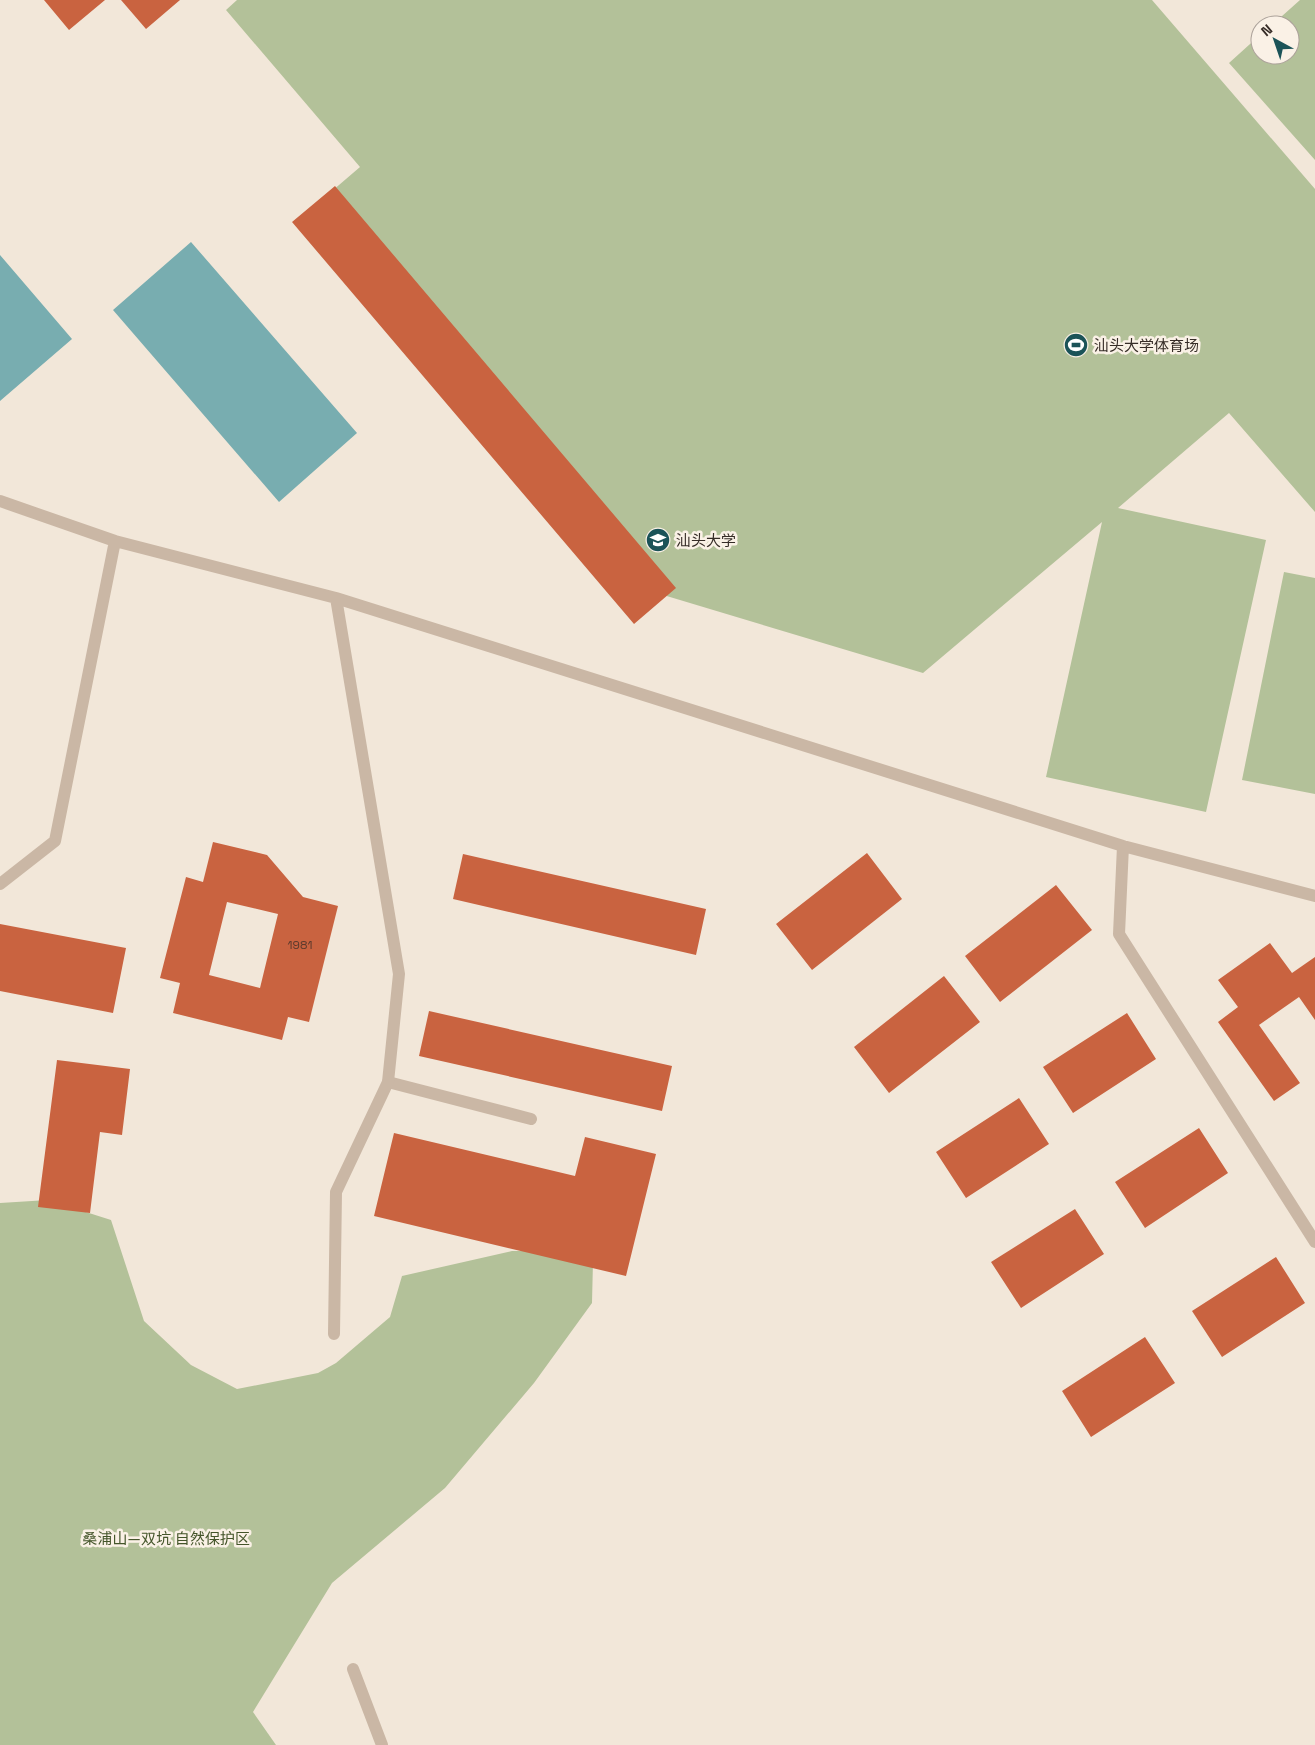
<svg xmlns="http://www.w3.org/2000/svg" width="1315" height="1745" font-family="'Space Grotesk','Noto Sans SC',sans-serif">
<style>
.green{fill:#b3c199}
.water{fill:#78adb0}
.building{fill:#c96340;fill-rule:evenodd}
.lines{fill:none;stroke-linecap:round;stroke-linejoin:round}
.lane{stroke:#cab7a5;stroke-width:12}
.street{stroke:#cab7a5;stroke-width:12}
.labels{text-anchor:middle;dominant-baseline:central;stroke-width:5;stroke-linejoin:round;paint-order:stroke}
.number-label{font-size:12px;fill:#5b3a2d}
.poi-label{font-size:15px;fill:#362c27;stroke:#faf1e6;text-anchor:start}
.park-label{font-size:15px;fill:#44552a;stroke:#faf1e6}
</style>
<rect width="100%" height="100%" fill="#f2e7d9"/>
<path class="green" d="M237,0H1152L1315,189V512L1229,413L1118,508L1266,540L1206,812L1046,777L1102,522L923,673L650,591L318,203L360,167L226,10Z
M1300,0H1315V160L1229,63L1260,35V55H1290V25H1272Z
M1284,572L1315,578V794L1242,780Z
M48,1200L111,1220L144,1321L191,1365L237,1389L318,1373L336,1363L390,1317L402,1276L512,1251H549L593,1261L592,1303L534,1383L445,1488L332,1583L253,1712L276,1745H0V1203Z"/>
<path class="water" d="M191,242L357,433L279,502L113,310Z
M0,255L72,339L0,401Z"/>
<path class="building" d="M44,0H105L69,30Z
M121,0H180L146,29Z
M335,186L676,588L634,624L292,222Z
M213,842L267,855L303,897L338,906L309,1022L288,1017L282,1040L173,1013L180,983L160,978L186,877L203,882ZM227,902L278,914L260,988L209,975Z
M867,853L902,899L812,970L776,924Z
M463,854L706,909L696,955L453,899Z
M1056,885L1092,930L1000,1002L965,956Z
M0,924L126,948L113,1013L0,991Z
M1270,943L1292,973L1315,957V1020L1299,997L1259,1025L1300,1083L1274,1101L1218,1022L1238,1007L1218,980Z
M944,976L980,1022L889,1093L854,1047Z
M429,1011L672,1066L662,1111L419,1056Z
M1127,1013L1156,1059L1073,1113L1043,1067Z
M57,1060L130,1069L122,1135L100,1132L90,1213L38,1207Z
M1019,1098L1049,1144L966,1198L936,1152Z
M1199,1128L1228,1173L1145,1228L1115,1182Z
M394,1133L575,1176L585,1137L656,1154L626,1276L374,1216Z
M1075,1209L1104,1254L1021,1308L991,1262Z
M1276,1257L1305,1303L1222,1357L1192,1311Z
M1145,1337L1175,1383L1091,1437L1062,1391Z"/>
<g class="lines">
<path class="lane" d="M388,1082L531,1119"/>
<path class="street" d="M0,501L115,541L336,598L1123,846L1315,896
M1123,846L1119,934L1315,1242
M0,884L55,841L115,541
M334,1334L336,1192L388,1082L399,974L336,598
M353,1669L382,1745"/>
</g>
<defs>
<g id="stadium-disc" transform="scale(1.25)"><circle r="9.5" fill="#1b5358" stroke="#faf1e6"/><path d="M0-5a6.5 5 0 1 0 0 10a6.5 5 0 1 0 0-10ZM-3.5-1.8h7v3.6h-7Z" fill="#fff"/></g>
<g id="university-disc" transform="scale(1.25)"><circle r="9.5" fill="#1b5358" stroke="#faf1e6"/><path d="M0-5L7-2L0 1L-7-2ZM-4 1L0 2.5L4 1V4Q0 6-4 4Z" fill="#fff"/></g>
</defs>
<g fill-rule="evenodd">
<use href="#stadium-disc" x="1076" y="345"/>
<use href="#university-disc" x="658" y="540"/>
</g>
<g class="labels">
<g class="number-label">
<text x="300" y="945">1981</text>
</g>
<g class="poi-label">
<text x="1094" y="345">汕头大学体育场</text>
<text x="676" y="540">汕头大学</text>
</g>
<g class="park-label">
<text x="166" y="1538">桑浦山—双坑 自然保护区</text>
</g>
</g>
<g transform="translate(1275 40) rotate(320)"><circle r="24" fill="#faf1e6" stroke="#aca29a"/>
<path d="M0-4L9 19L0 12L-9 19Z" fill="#1b5358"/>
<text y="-8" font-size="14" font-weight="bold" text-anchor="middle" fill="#362c27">N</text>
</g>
</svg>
